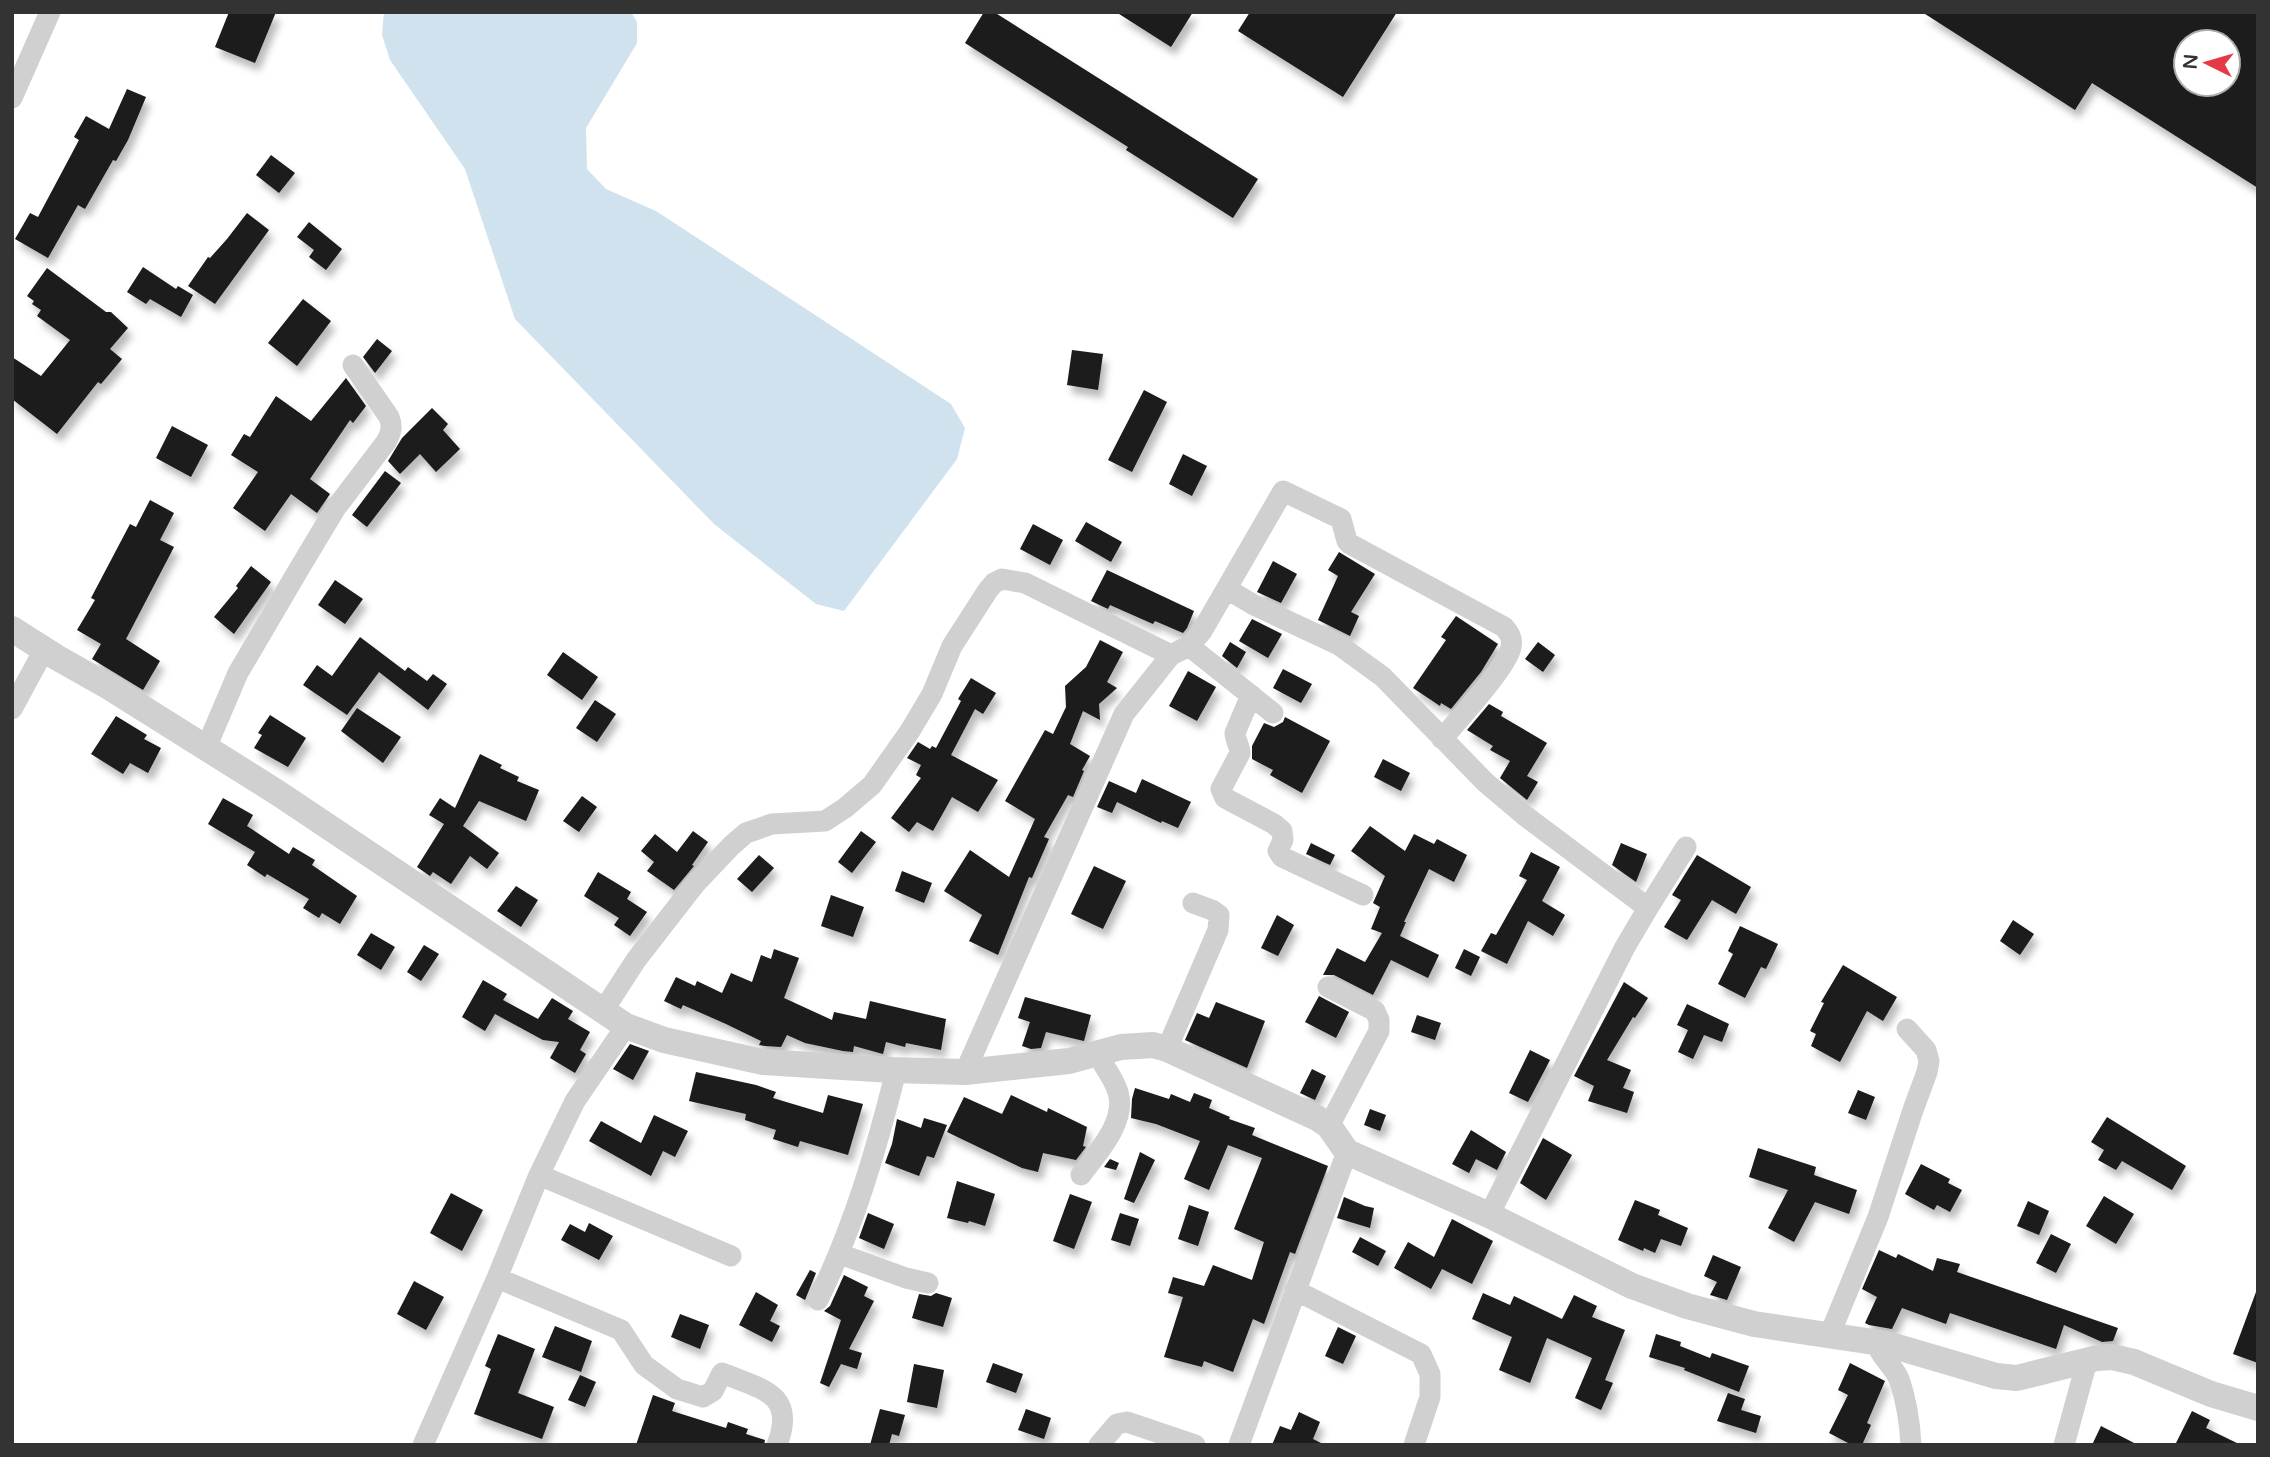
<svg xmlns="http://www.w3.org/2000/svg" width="2270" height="1457" font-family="'Varela Round',sans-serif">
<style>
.water{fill:#cfe2ee}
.building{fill:#1a1a1a;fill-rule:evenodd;filter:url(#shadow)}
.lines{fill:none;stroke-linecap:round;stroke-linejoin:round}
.minor{stroke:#d0d0d0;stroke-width:21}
.tertiary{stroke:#d0d0d0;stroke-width:26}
</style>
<defs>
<filter id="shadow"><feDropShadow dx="4.5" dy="8" stdDeviation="3.5" flood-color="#0004"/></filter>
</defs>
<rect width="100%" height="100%" fill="#fff"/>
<path class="water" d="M384,12H631L637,22V43L586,128L587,169L606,189L656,211L951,404L965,428L957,459L844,611L816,604L714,524L515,319L465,169L390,60L382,35Z"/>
<path class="building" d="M229,12H276L255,63L215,47Z
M984,12H994L1258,179L1233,218L1126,150L1128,147L965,43Z
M1116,12H1193L1171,47Z
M1250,12H1397L1343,97L1238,31Z
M1922,12H2258V188L2092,83L2075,110ZM2186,42H2228V84H2186Z
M127,89L146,97L128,140L116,161L113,160L85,209L78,205L48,258L15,239L30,213L38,217L79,140L74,137L86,116L109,129Z
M271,155L295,173L279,193L256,175Z
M247,213L269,230L215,304L188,286L208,257L210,258L227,239Z
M309,222L342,249L326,270L309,257L314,250L297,237Z
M143,267L176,289L178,286L193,295L181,317L150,299L146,304L127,292Z
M47,268L106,312H111L128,328L110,349L122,359L101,384L98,382L57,434L12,399V357L41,376L70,340L37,316L41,310L32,304L34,301L27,296Z
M303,299L331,321L297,366L268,343Z
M377,339L392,351L375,373L363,357Z
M1072,350L1103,354L1098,390L1067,385Z
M346,378L366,406L353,423L350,420L310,479L330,494L317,513L291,494L265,531L233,508L258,472L231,455L244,434L250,437L276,396L311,421Z
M1144,390L1167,402L1132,472L1108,460Z
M432,408L448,424L443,430L460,449L436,472L420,454L400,474L388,461L402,438Z
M172,426L208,445L191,477L156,458Z
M1183,454L1207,466L1192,496L1169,484Z
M385,471L401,483L367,527L352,515Z
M150,500L174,513L160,540L174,547L126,639L160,661L143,690L92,659L101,644L77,630L95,600L91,598L130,524L136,527Z
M1086,522L1122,542L1111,562L1075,541Z
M1033,524L1063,540L1050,565L1020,549Z
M1339,552L1375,574L1351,612L1359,616L1350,636L1318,620L1338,576L1328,570Z
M1273,561L1297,574L1281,603L1257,592Z
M251,566L271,582L234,634L214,617L238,588L236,586Z
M1107,570L1194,611L1187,628L1183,633L1155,621L1153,624L1110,605L1108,609L1091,601Z
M335,580L363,599L345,624L318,605Z
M1456,616L1498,644L1481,672L1451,709L1441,703L1440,706L1413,688L1446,640L1441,637Z
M1252,619L1282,634L1268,658L1239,641Z
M360,637L405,671L408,667L427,681L433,674L447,684L428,710L379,672L347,715L303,685L317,665L332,676Z
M1100,640L1123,652L1107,682L1117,688L1099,704L1100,720L1083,711L1070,744L1090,756L1082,770L1084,771L1073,797L1068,795L1044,837L1049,839L1032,878L1029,877L998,955L969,941L982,915L944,891L970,850L1009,877L1035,819L1005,801L1045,730L1053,734L1066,707L1065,686L1086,667Z
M1230,642L1246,652L1237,668L1222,656Z
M1538,642L1555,655L1543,672L1525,659Z
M563,652L598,677L582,700L547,675Z
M1283,669L1312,684L1301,703L1273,688Z
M1188,671L1216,687L1197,721L1169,706Z
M971,678L996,693L983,714L975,709L951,755L998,780L978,812L952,797L933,831L917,822L909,832L891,818L921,778L916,775L921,765L907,758L918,742L930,749L932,746L936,748L961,701L958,699Z
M595,700L616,714L597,742L576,728Z
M1489,704L1503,712L1501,716L1547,743L1527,776L1538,782L1527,800L1500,778L1510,761L1490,750L1493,746L1467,730Z
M357,708L401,737L383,763L341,731Z
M270,715L306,738L288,767L254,748L262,735L258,733Z
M116,716L147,735L144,739L161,748L148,773L130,763L123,774L91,754Z
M1285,717L1330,741L1302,793L1270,775L1273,770L1252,759V746L1264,723L1274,727L1283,722Z
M480,754L502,765L500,768L519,777L517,781L539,790L526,821L479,801L463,826L499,853L487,869L470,856L451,884L433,872L430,876L417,867L444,824L429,815L440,798L455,808Z
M1383,759L1410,773L1401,791L1374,777Z
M1142,779L1191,802L1178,828L1162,821L1161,823L1117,802L1112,813L1097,807L1109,781L1136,793Z
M582,796L597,807L579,832L563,821Z
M223,798L253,815L247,826L289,854L293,847L315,860L312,865L357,896L340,924L322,913L319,918L303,908L309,899L267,874L265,877L247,865L255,852L208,824Z
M1370,826L1405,851L1414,834L1434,844L1437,839L1467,855L1454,882L1429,869L1404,922H1406L1400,936L1439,955L1428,978L1391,960L1373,995L1334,975H1323L1337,948L1365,962L1382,933L1371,929L1380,907L1373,903L1385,876L1351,851Z
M693,831L708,842L692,865L694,866L674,890L647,871L654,862L641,851L655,834L677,852Z
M861,831L876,842L852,873L838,862Z
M1311,843L1335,855L1330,865L1306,854Z
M1621,843L1647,854L1636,882L1612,865Z
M1531,852L1560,867L1542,901L1565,915L1553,936L1528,921L1507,964L1481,951L1491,933L1496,935L1527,880L1519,876Z
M759,855L774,868L752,892L737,879Z
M1697,855L1751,887L1736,914L1712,900L1687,940L1664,927L1681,900L1672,895Z
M1094,866L1126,881L1103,929L1071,914Z
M902,871L932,883L924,903L895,891Z
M598,872L631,892L627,899L647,912L630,936L614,925L619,918L584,896Z
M516,886L538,900L521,927L497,911Z
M831,895L864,907L853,937L821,926Z
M1277,915L1294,925L1278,956L1261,948Z
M2013,920L2034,934L2020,955L2000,941Z
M1740,926L1778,944L1766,969L1761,967L1745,998L1718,984L1733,954L1728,951Z
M371,933L395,947L381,970L357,955Z
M424,945L439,954L421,981L407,972Z
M774,949L799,958L784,998L832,1020L834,1012L866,1019L870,1001L946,1019L941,1050L906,1043L905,1047L886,1042L883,1054L854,1046L853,1052L843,1051L805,1043L787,1035L781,1047L765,1046L759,1045L761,1041L726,1024L683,1005L681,1009L664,1001L676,977L695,986L697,981L722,993L731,973L752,982L761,955L771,959Z
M1464,949L1480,957L1471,976L1455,968Z
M1843,965L1897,997L1883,1021L1867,1011L1840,1062L1811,1046L1816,1034L1810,1031L1824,1003L1821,1002Z
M483,980L507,994L503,1000L538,1019L552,998L573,1011L568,1019L590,1032L580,1050L586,1054L575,1073L550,1058L559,1042L543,1040L495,1014L485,1031L462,1017Z
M1624,982L1648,998L1635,1018L1633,1017L1607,1060L1631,1070L1623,1088L1634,1092L1627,1113L1588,1101L1594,1086L1574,1076Z
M1319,996L1349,1012L1336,1038L1305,1022Z
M1025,997L1091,1015L1084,1041L1046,1032L1041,1048L1031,1049L1022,1046L1030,1022L1018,1018Z
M1216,1002L1265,1021L1247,1068L1185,1040L1197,1013L1209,1018Z
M1687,1004L1729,1024L1722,1042L1704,1035L1693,1059L1678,1052L1688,1030L1677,1025Z
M1417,1015L1441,1023L1435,1040L1411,1032Z
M630,1044L649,1051L633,1080L613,1069Z
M1530,1050L1550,1060L1528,1102L1509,1093Z
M1312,1069L1326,1076L1315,1100L1300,1093Z
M696,1072L756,1085L776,1092L773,1098L823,1113L828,1095L863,1104L848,1155L800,1141L798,1147L773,1139L776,1130L745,1120L746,1114L689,1101Z
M1135,1088L1169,1099L1171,1094L1190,1102L1194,1093L1212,1100L1209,1108L1230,1117L1229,1119L1255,1128L1252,1135L1328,1166L1295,1254L1290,1252L1264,1324L1253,1319L1233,1372L1204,1361L1202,1367L1164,1357L1183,1297L1168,1293L1173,1277L1204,1286L1213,1265L1252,1280L1264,1242L1234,1229L1262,1158L1228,1145L1209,1190L1184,1179L1200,1141L1156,1124L1131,1118L1132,1099Z
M1858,1090L1875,1097L1866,1120L1848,1113Z
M1011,1095L1047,1112L1048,1108L1087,1127L1083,1146L1086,1147L1076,1160L1043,1153L1038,1172L1022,1168L947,1132L964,1097L1002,1114Z
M1370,1109L1386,1115L1380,1131L1364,1125Z
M654,1115L688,1131L675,1157L663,1151L651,1176L589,1141L601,1121L641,1143Z
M2107,1117L2186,1166L2172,1190L2122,1161L2116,1170L2098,1160L2104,1150L2091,1142Z
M924,1118L947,1125L934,1158L927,1156L919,1176L885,1163L892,1144L897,1119L921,1128Z
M1471,1130L1506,1152L1497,1170L1476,1159L1469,1173L1452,1164Z
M1543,1138L1572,1155L1546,1200L1520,1183Z
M1758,1148L1816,1167L1814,1175L1857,1190L1849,1214L1815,1202L1794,1242L1768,1228L1788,1190L1749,1177Z
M1140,1152L1155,1160L1134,1203L1124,1199Z
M1110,1159L1119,1163L1116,1170L1104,1167Z
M1921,1164L1950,1179L1948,1183L1962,1190L1950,1212L1937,1205L1934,1210L1905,1194Z
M957,1181L995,1194L985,1226L969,1221L968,1223L947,1218Z
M451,1193L483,1210L462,1251L430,1233Z
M1070,1194L1092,1202L1074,1249L1053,1241Z
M2104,1196L2134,1214L2116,1244L2086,1226Z
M1344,1197L1365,1206L1374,1208L1370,1228L1337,1218Z
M1635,1200L1660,1210L1658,1215L1688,1228L1681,1246L1661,1239L1655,1253L1644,1248L1643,1251L1618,1240Z
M2028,1201L2049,1211L2039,1235L2017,1226Z
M1189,1205L1209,1212L1198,1246L1178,1239Z
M868,1213L894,1224L884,1249L859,1238Z
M1120,1213L1139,1219L1130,1246L1111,1240Z
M1452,1219L1493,1241L1472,1284L1442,1269L1431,1289L1394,1268L1408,1242L1434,1257Z
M589,1223L613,1236L599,1260L561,1240L570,1224L585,1232Z
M2051,1234L2071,1244L2056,1273L2036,1263Z
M1360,1237L1386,1251L1378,1266L1352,1252Z
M1879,1250L1896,1258L1898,1254L1933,1271L1937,1258L1960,1264L1957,1272L2118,1328L2113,1341L2102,1342L2064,1325L2056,1349L1950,1313L1946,1324L1902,1308L1892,1329L1869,1325L1865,1323L1877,1297L1862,1289Z
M1713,1255L1741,1267L1727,1300L1710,1295L1717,1282L1704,1276Z
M810,1270L816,1273L805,1300L796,1295Z
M844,1275L868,1287L864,1296L874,1301L849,1349L862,1353L857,1369L841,1364L829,1387L820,1383L841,1320L824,1311L830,1306Z
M414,1281L444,1297L426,1330L397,1314Z
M756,1292L778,1305L770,1321L780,1326L772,1342L739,1325Z
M2256,1292H2258V1363L2233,1354Z
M936,1293L952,1298L943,1327L912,1318L919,1294L931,1296Z
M1483,1293L1510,1305L1514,1296L1562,1319L1574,1295L1597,1306L1592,1317L1625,1330L1605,1380L1613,1383L1601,1410L1575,1398L1592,1358L1547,1338L1530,1383L1499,1370L1512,1337L1472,1319Z
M680,1314L709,1325L700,1349L671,1337Z
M555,1326L592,1341L581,1372L542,1357Z
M1338,1327L1356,1336L1343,1364L1325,1356Z
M498,1334L535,1349L518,1393L554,1407L542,1439L474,1414L491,1369L485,1366Z
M1656,1334L1681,1342L1680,1346L1710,1358L1712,1353L1749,1366L1739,1392L1684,1370L1685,1368L1649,1357Z
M993,1363L1023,1374L1016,1393L986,1382Z
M1850,1363L1885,1381L1867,1423L1871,1425L1862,1445H1852L1829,1433L1848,1395L1838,1390Z
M914,1364L944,1370L937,1408L907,1402Z
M580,1375L596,1382L585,1407L568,1400Z
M1728,1393L1745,1399L1741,1410L1761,1416L1756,1433L1717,1421Z
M653,1395L675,1403L672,1411L726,1428L728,1422L748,1429L746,1434L765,1440L764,1445H636Z
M880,1409L905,1415L899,1436L892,1434L889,1445H870Z
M1026,1409L1051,1418L1044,1439L1018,1430Z
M2192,1411L2210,1420L2206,1428L2241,1445H2175Z
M1299,1412L1320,1422L1313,1439L1325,1445H1272L1280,1426L1291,1430Z
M2101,1426L2138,1445H2092Z"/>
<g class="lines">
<path class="minor" d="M12,98L50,12
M1227,589L1254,605L1339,645L1383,677L1485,782L1524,815L1648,908L1625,947L1489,1215
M1189,646L1273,713
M1251,695L1235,733C1235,740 1240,746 1240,753L1221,789L1225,798L1274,824L1282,831L1283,840L1278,851L1282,857L1363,895
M12,709L44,650
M206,748L238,673L299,569L335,509L386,442C391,433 393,427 389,417L353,365
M1648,908L1686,847
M1328,987L1375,1011L1379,1020V1031L1329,1126
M603,1011L636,960L695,884L731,846L746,833L772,824L825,821L845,808L872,785L910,731L932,694L952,646L988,590L994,583L1002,579L1025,583L1171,655
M1167,1049L1218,930L1219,915L1212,910L1193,903
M965,1072L1124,714L1171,655L1189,646L1202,631L1283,491L1341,519L1347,541L1350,544L1504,627C1509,633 1513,638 1511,647C1508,666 1457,721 1442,739
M539,1175L731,1256
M1081,1175C1097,1153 1127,1122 1118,1092C1114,1079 1104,1066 1097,1054
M840,1254L906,1278L928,1283
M497,1278L621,1330L644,1365L677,1389L703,1397L713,1391L722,1373C761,1389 797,1393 777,1445
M1295,1290L1421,1354L1430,1374V1397L1414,1445
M818,1300C854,1226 876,1151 896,1071
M1830,1334L1878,1217L1913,1110L1927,1072L1929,1061L1926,1050L1907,1029
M1876,1342C1880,1357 1893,1365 1899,1379C1906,1399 1910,1424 1911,1445
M423,1445L497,1278L539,1175L575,1101L626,1026
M1099,1445L1117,1424L1127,1422L1195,1445
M1239,1445L1347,1152
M2064,1445L2087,1361"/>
<path class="tertiary" d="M12,629L56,657L109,687L278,793L626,1026L664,1040L763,1062L891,1070L965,1072L1069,1061L1121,1047L1153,1045L1167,1049L1317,1118L1329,1126L1347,1152L1489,1215L1632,1286L1687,1306L1754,1324L1887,1344L1996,1376L2017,1378L2097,1358L2112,1357L2134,1362L2211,1394L2258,1408"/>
</g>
<rect width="2270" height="1457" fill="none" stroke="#333333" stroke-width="28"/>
<g transform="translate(2207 63) rotate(275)"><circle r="33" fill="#ffffff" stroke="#adadad" stroke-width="2"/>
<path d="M0-5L12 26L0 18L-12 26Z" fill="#e63946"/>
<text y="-10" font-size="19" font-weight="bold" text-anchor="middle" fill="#333333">N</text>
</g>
</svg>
